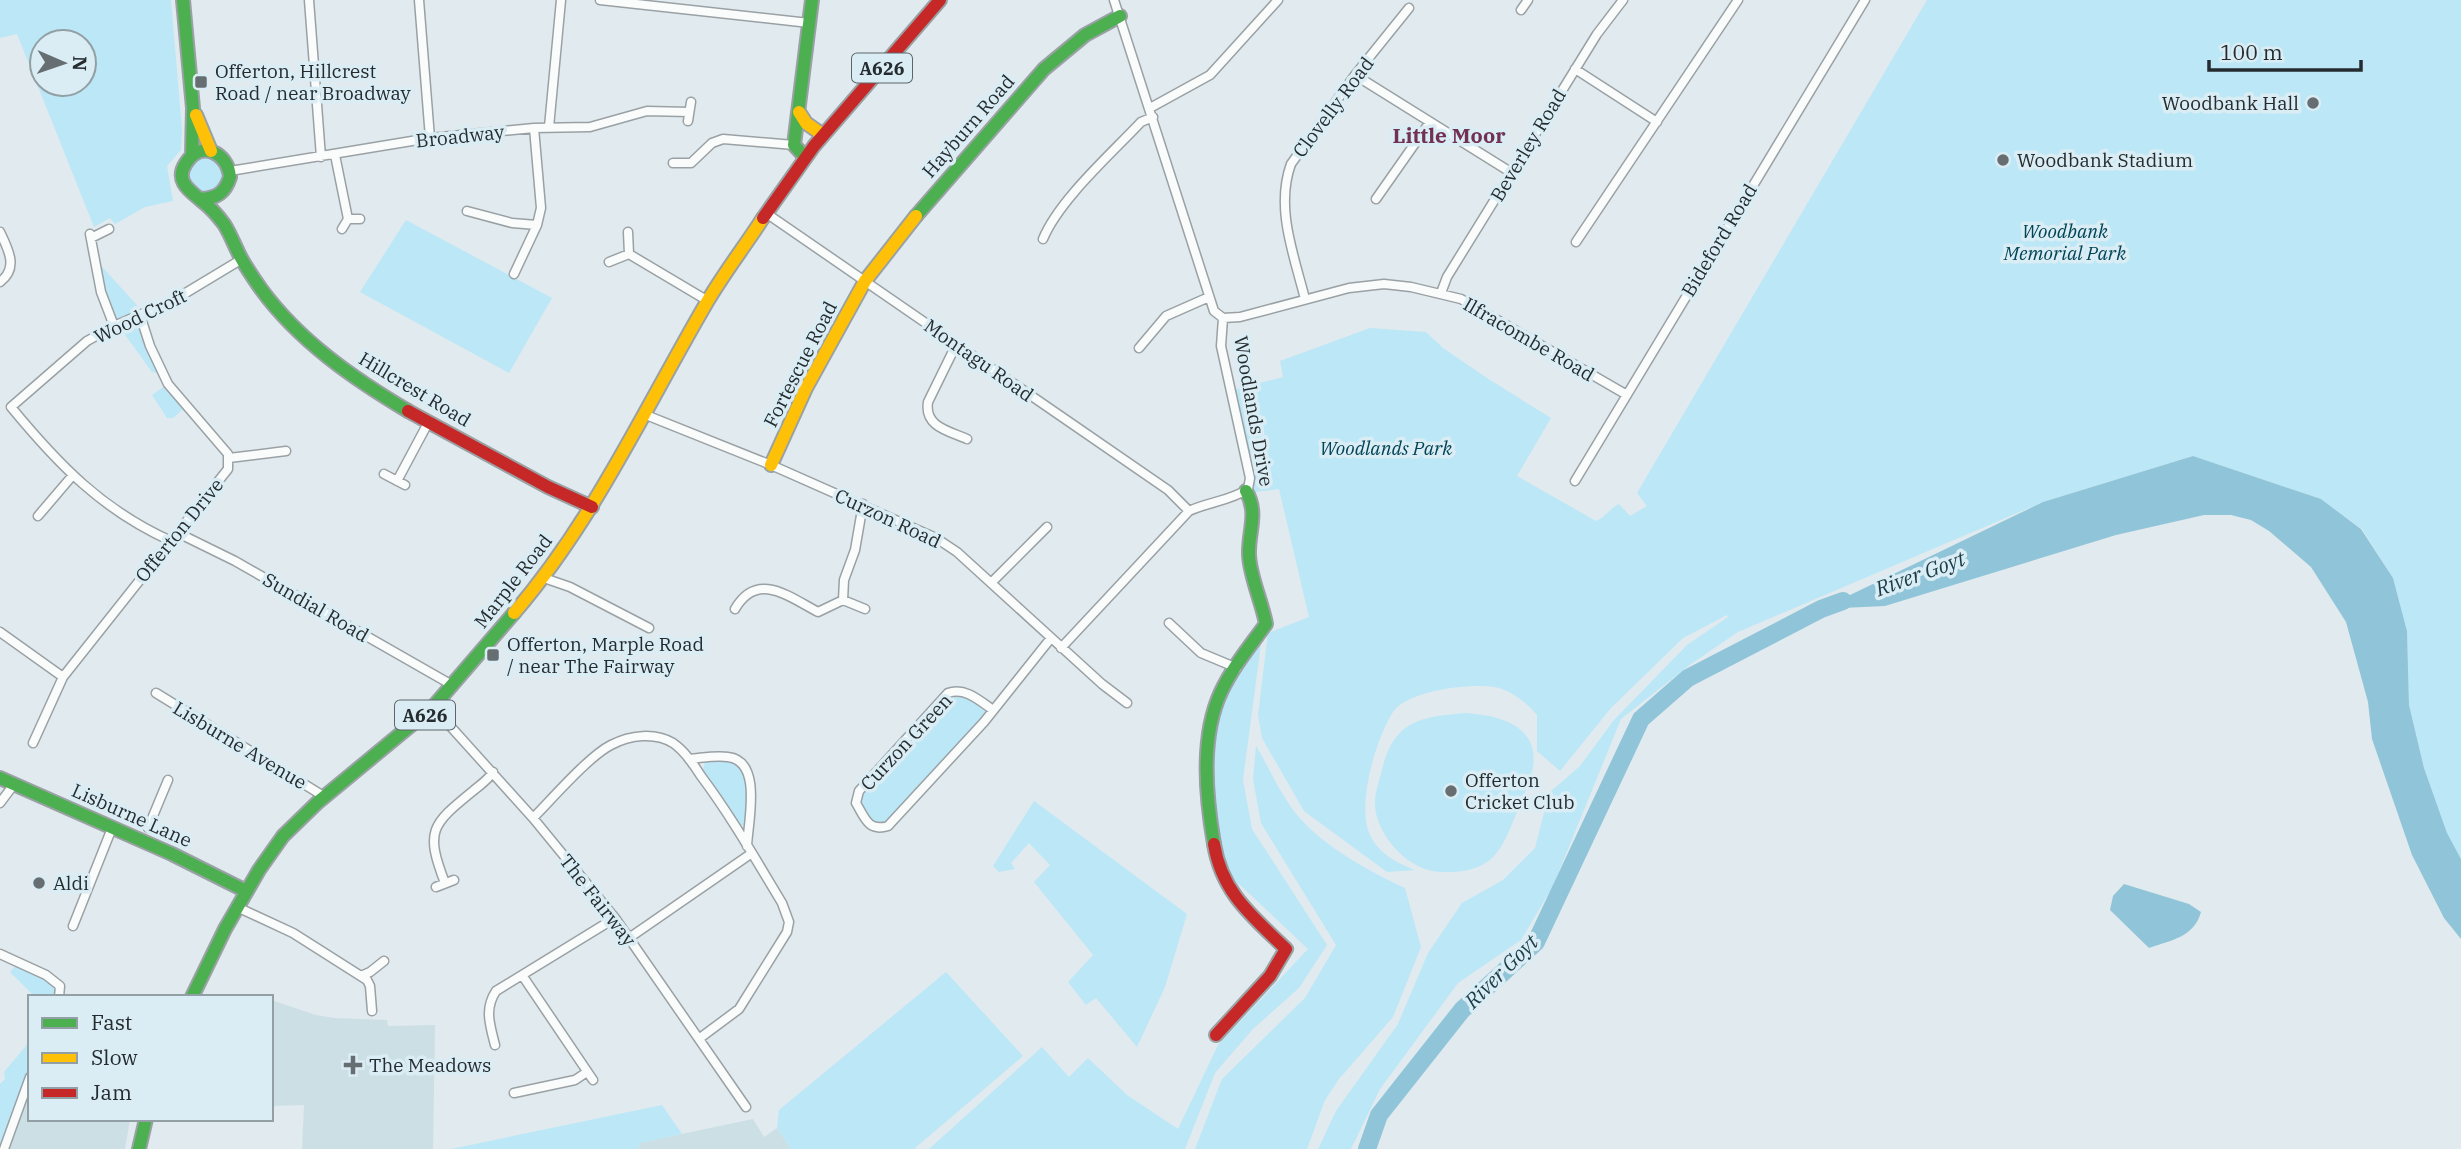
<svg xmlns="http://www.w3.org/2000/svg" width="2461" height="1149" font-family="'IBM Plex Serif',serif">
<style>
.built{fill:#ccdfe5}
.green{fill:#bce7f7;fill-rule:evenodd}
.water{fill:#90c5d9}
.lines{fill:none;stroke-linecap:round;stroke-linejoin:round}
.river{stroke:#90c5d9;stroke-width:18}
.street-casing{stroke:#9aa1a4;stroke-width:11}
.fast-casing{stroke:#9aa1a4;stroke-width:16}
.slow-casing{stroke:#9aa1a4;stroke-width:16}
.jam-casing{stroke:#9aa1a4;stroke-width:16}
.street{stroke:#fafcfc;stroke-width:8}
.fast{stroke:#4caf50;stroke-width:12}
.slow{stroke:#ffc107;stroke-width:12}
.jam{stroke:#c62828;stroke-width:12}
.poi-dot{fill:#676e72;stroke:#dbedf4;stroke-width:2.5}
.labels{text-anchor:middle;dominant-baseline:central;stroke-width:7;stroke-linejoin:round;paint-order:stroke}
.shield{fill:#dbedf4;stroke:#5c666a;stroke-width:2}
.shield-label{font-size:18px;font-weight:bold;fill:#252c2f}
.poi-label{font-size:19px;fill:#252c2f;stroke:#dbedf4;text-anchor:start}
.street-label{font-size:19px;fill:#252c2f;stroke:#dbedf4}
.park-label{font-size:19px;font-style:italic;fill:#014457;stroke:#dbedf4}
.neighbourhood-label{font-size:21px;font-weight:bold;fill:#713154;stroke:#dbedf4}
.water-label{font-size:21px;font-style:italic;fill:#1a3c48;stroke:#dbedf4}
</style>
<rect width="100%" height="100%" fill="#e1eaee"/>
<path class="built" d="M271,1000L316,1015L334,1018L387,1020L388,1026L435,1025L433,1149H302L304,1105L271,1106Z
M30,1096V1119L130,1120L125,1149H9L24,1105Z
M753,1119L764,1137L777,1128L791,1149H638L639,1143Z"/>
<path class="green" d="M0,0H171L182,129L181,150L167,166L173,201L145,207L115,224L110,218L94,227L17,34L0,38ZM42,42H84V84H42Z
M1927,0H2461V859L2447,833L2424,768L2409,705L2407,631L2393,578L2362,529L2321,499L2193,456L2043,502L1738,632L1691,664L1621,719L1553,886L1521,940L1458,983L1380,1089L1351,1149H1318L1336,1111L1398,1024L1428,953L1462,903L1503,880L1535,848L1549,793L1580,766L1614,720L1687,645L1728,617L1727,615L1683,638L1611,708L1560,771L1537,751V715C1528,704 1513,692 1499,688C1474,682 1408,690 1393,712C1376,738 1356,806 1370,835C1379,854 1397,863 1415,870L1387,872L1304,811L1262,738L1258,715L1268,633L1309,617L1279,489L1255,492L1233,390L1283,377L1280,361L1370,328L1426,332L1443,348L1487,378L1551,418L1517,476L1596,521C1606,517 1610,508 1619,504L1630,516L1647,506L1637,493Z
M192,156L224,158L226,190L196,197L183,168Z
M406,220L552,298L509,373L360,292Z
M96,260L144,313L141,314L162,374L152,372L123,332L120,324L114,326Z
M168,384L187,406L173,418H167L152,395Z
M1262,636L1243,780L1252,829L1327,945L1299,988L1253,1029L1215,1073L1185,1149H929L1042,1047L1069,1077L1088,1058L1127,1095L1178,1129L1218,1045L1308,949L1239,884L1230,880C1213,824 1204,757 1224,701C1231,680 1250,655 1262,636Z
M956,690L993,710L888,826L875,828L856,803L859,791L948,693Z
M1465,713C1497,715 1539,724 1533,767C1531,781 1524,794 1519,807C1512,823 1505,846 1492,858C1478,872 1450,874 1432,871C1404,865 1378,835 1375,807C1374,795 1379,782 1382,770C1386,753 1392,737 1408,726C1424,716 1446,715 1465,713Z
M1256,746C1270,769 1281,796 1298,816C1323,846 1370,872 1405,888L1421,947L1393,1017L1339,1079L1325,1100L1307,1149H1195L1222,1079L1305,998L1336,945L1261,823L1253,779Z
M724,759C757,773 747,794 746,825H738L703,771L705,761Z
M1034,801L1187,914L1165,987L1137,1047L1096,998L1086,1005L1068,982L1093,955L1034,882L1050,865L1029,843L1011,863L1015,869L999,872L993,866Z
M19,962L60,986L59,997H35L10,972Z
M946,972L1023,1056L914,1149H791L777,1128L779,1110Z
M30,1041V1077L4,1149H0V1084L5,1079L4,1072Z
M662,1105L682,1134L640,1143L638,1149H451Z"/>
<path class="water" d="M2193,456L2321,499L2361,529L2393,578L2407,631L2409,705L2424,768L2447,833L2461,859V939L2444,918L2412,855L2372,739L2368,702L2346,622L2311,567L2269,531L2251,520L2231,515H2204L2116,535L1885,606L1821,609L2043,502Z
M2124,884L2189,904L2201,912C2194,937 2172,940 2149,948L2110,910L2113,896Z"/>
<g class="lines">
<path class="river" d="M1367,1149L1379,1115L1462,1010L1536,942L1641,719L1688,678L1821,609L1843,601"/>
<g class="street-casing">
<path id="street" d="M309,0L321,157
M419,0L430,138
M600,0L809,23
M1114,0L1214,311L1223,318
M1521,10L1528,0
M1575,69L1657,122
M1355,75L1512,173
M1150,108L1210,75L1278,0
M688,121L691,102
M549,127L561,0
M335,155L348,219
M673,163H691L712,143L723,139L794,145
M230,171L430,138L534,128L590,127L647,111L689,112
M1376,199L1430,122
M467,211L512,223L537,225
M766,213L1168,490L1189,511
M342,229L348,219H360
M0,232C8,249 19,268 0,282
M90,234L101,292L114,326
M91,238L109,229
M1043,239C1059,200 1111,154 1141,122L1153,117
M1576,242L1738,0
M629,254L708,301
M609,262L629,254L628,232
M514,274L537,225L541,208L534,128
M1441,293L1447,277L1597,34L1623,0
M1305,299C1294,255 1275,208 1291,164L1355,75L1409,8
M1223,318L1240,317L1349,288L1384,284L1411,287L1461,299L1627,395
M956,345L928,402C924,427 949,431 967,439
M1139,348L1166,316L1209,297
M646,415L771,465L936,538L957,552L1102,684L1127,703
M229,458L286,451
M384,474L405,485
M397,481L428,423
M1575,481L1865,0
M38,516L73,475
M178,533L235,561L452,685
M171,541C102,510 58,464 11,407L87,341L114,326L174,300L242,259
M544,578L570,587L649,628
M991,583L1047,527
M843,600L865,609
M735,609C757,571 788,596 818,612L843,600L844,580L855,550L863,504
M1169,623L1201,653L1237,668
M0,632L63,677
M1061,648L1189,511C1208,502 1230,501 1248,489L1250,478L1221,346L1223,318
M156,693L325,797
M433,707L533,818L615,918L746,1107
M993,710C979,700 965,687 948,693L859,791L856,803C865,818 868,832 888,826L984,722L1051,638
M33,743L63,677L228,469V454L168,384L150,346L140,315
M689,759C702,758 716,755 728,757C763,761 748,822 747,846
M0,803L15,783
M533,818C552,799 589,756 611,745C630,735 655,732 673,743C685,751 694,765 701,776C731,816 756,860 782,903L789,922L787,932L739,1009L700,1038
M148,828L168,780
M445,883C425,831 431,825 473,791C480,785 488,780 493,772
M436,887L454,880
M237,907L293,933L367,980L370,986L372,1011
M73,926L112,828
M629,938L752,853
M0,954L46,975L60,986L59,997
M522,975L593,1080
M361,976L370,972L384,961
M495,1045C490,1025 484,1009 496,991L615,918
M514,1093L575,1080L587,1072
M4,1149L30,1077"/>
</g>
<g class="fast-casing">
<path id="fast" d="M183,0L193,108L192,156
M805,157L794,145L812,0
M201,199C217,198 225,193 230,177C228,153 201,139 186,163C174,181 190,191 202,201C210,207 218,216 224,224C231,235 235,247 241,258C247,269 254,279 261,289C299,341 354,379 408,411
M916,216L1044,69L1085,35L1120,16
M0,778L172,854L246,891
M1214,844C1206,797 1200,737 1221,692C1232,668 1250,646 1266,624C1262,602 1250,577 1249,555C1248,532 1259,513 1246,491
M192,997L225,929L259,870L283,836L318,802L433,707L514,613
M139,1149L146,1119"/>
</g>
<g class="slow-casing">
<path id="slow" d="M799,112L806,123L823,135
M196,115L211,151
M771,465L806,388L865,281L916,216
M514,613C594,520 645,408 707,302C724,273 745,246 763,218"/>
</g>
<g class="jam-casing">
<path id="jam" d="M763,218L814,146L940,0
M408,411L548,487L592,507
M1214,844C1222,893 1252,916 1286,949L1270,976L1216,1035"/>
</g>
<use href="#street" class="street"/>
<use href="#fast" class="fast"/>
<use href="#slow" class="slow"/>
<use href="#jam" class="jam"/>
</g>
<g class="poi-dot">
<rect x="194" y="75" width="14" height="14" rx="3.5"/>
<circle cx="2313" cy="103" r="7"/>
<circle cx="2003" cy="160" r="7"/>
<rect x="486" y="648" width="14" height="14" rx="3.5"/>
<circle cx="1451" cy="791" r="7"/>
<circle cx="39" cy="883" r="7"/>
<path d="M349.5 1054.5h7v7h7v7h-7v7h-7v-7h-7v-7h7z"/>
</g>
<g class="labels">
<g class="shield">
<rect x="852" y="53.5" width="60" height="29" rx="5"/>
<rect x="395" y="700.5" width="60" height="29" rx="5"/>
</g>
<g class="shield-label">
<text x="882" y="68">A626</text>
<text x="425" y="715">A626</text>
</g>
<g class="poi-label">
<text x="215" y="71">Offerton, Hillcrest<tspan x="215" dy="22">Road / near Broadway</tspan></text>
<text x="2299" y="103" text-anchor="end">Woodbank Hall</text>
<text x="2017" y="160">Woodbank Stadium</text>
<text x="507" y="644">Offerton, Marple Road<tspan x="507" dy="22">/ near The Fairway</tspan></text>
<text x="1465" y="780">Offerton<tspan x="1465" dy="22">Cricket Club</tspan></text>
<text x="53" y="883">Aldi</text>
<text x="369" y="1065">The Meadows</text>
</g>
<g class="street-label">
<text transform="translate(1333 107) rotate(-53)">Clovelly Road</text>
<text transform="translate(968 126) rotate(-49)">Hayburn Road</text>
<text transform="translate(460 136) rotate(-6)">Broadway</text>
<text transform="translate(1528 145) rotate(-59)">Beverley Road</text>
<text transform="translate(1719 240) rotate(-59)">Bideford Road</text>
<text transform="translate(140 316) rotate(-26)">Wood Croft</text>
<text transform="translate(1529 339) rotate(30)">Ilfracombe Road</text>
<text transform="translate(979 360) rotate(35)">Montagu Road</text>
<text transform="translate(800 364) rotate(-63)">Fortescue Road</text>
<text transform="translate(415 389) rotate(31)">Hillcrest Road</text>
<text transform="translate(1254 411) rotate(80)">Woodlands Drive</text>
<text transform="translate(888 518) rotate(25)">Curzon Road</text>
<text transform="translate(179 530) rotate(-51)">Offerton Drive</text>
<text transform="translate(513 581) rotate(-52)">Marple Road</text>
<text transform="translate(316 607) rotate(30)">Sundial Road</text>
<text transform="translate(906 742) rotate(-47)">Curzon Green</text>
<text transform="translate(240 745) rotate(31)">Lisburne Avenue</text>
<text transform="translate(132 815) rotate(24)">Lisburne Lane</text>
<text transform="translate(598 900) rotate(52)">The Fairway</text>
</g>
<g class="park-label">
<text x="2065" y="231">Woodbank<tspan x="2065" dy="22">Memorial Park</tspan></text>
<text x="1386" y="448">Woodlands Park</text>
</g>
<g class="neighbourhood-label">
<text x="1449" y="135">Little Moor</text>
</g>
<g class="water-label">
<text transform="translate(1920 573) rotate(-20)">River Goyt</text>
<text transform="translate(1501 971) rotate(-45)">River Goyt</text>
</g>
</g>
<rect x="28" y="995" width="245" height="126" fill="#dbedf4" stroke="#92a0a5" stroke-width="2"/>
<rect x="42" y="1018" width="35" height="10" fill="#4caf50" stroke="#92a0a5" stroke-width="2"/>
<text x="91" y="1030" font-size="21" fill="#252c2f">Fast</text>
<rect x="42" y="1053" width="35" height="10" fill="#ffc107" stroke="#92a0a5" stroke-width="2"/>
<text x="91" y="1065" font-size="21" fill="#252c2f">Slow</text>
<rect x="42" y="1088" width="35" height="10" fill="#c62828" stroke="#92a0a5" stroke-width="2"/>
<text x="91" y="1100" font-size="21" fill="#252c2f">Jam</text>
<g transform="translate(63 63) rotate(92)"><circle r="33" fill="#dbedf4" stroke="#92a0a5" stroke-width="2"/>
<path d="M0-5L12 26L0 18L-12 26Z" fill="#676e72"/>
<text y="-10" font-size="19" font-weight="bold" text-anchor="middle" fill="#252c2f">N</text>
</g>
<path d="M2209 60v10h152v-10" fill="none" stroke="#252c2f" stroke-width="3.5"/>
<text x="2220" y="60" font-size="21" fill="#252c2f" stroke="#dbedf4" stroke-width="5" paint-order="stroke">100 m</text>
</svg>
